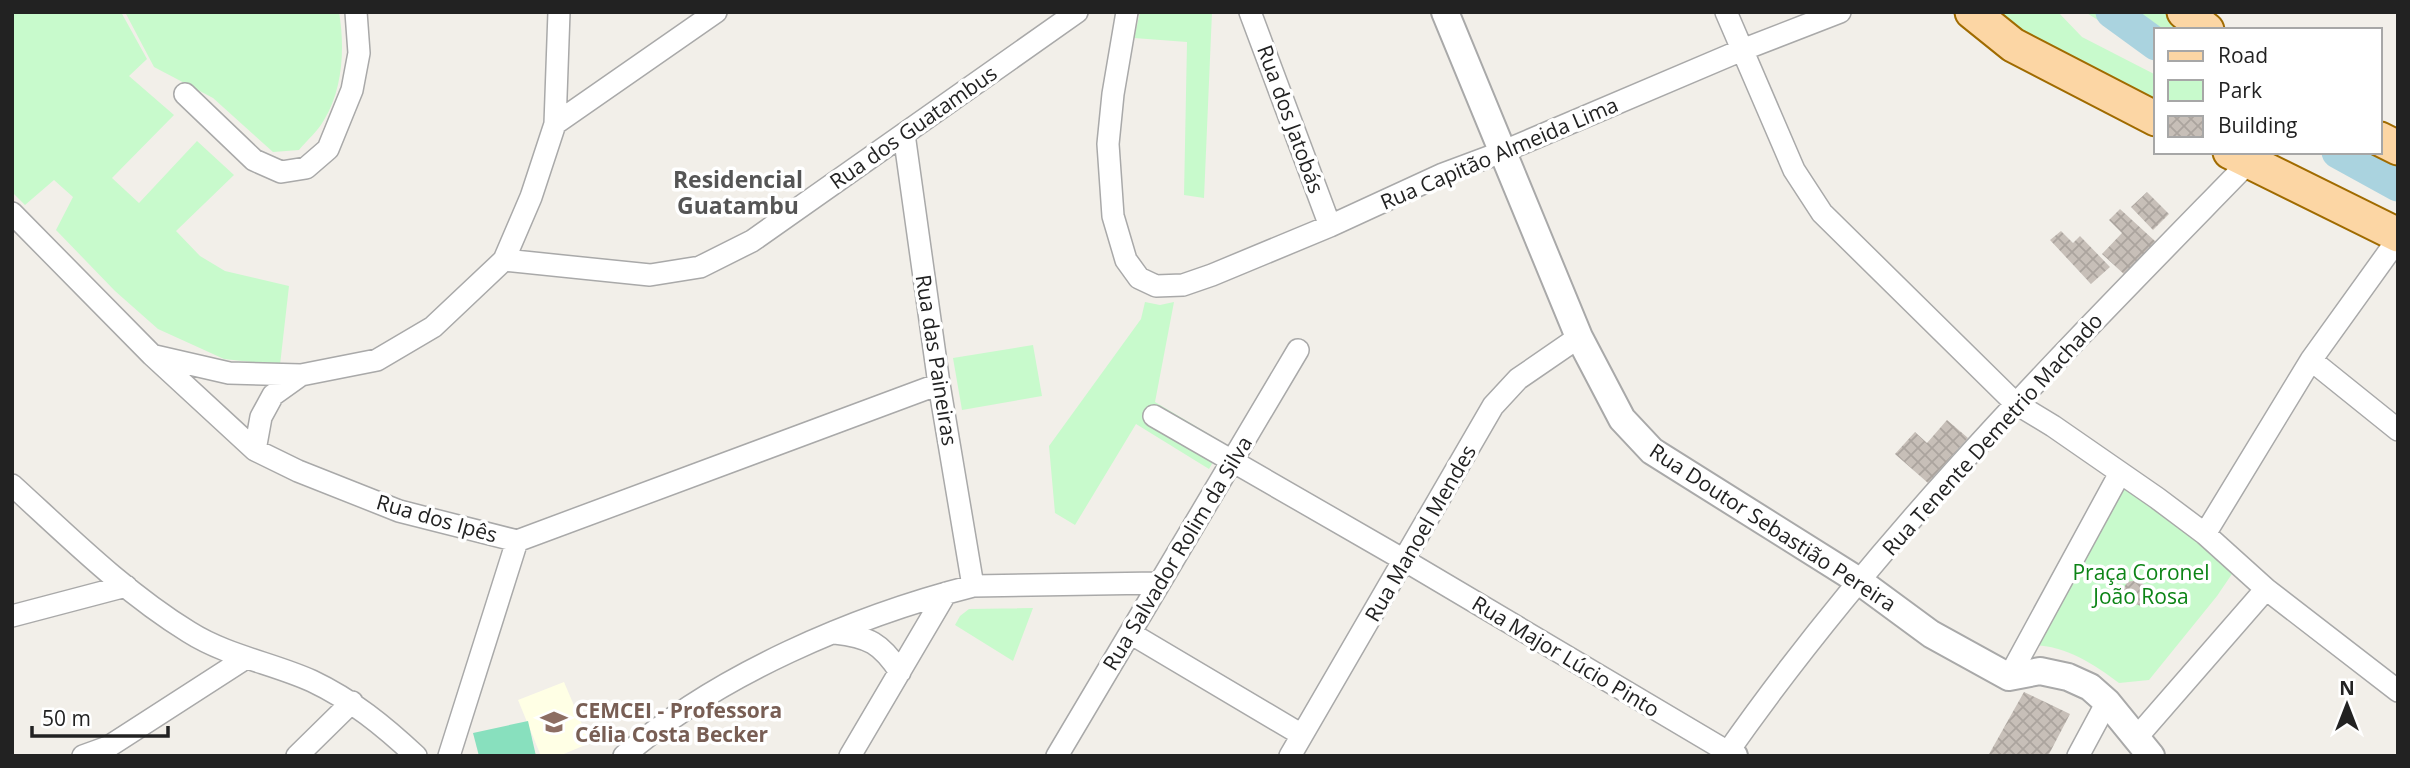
<svg xmlns="http://www.w3.org/2000/svg" width="2410" height="768" font-family="'Open Sans',sans-serif">
<style>
.education{fill:#ffffe5}
.park{fill:#c8facc}
.pitch{fill:#88e0be}
.lines{fill:none;stroke-linecap:round;stroke-linejoin:round}
.river{stroke:#aad3df;stroke-width:33}
.building{fill:url(#building-cross-hatch)}
.minor-casing{stroke:#a9a9a9;stroke-width:24}
.tertiary-casing{stroke:#a9a9a9;stroke-width:30}
.primary-casing{stroke:#a06b00;stroke-width:37}
.minor{stroke:#fff;stroke-width:21}
.tertiary{stroke:#fff;stroke-width:26}
.primary{stroke:#fcd6a4;stroke-width:33}
.labels{text-anchor:middle;dominant-baseline:central;stroke-width:7;stroke-linejoin:round;paint-order:stroke}
.street-label{font-size:21px;fill:#222;stroke:#fff}
.park-label{font-size:21px;fill:#0c8416;stroke:#fff}
.education-label{font-size:21px;font-weight:bold;fill:#785e54;stroke:#fff;text-anchor:start}
.neighbourhood-label{font-size:23px;font-weight:bold;fill:#555;stroke:#fff}
</style>
<defs>
<pattern id="building-cross-hatch" width="8" height="8" patternUnits="userSpaceOnUse" patternTransform="scale(1.75)"><rect width="8" height="8" fill="#c7bfb8"/><path d="M0 0l8 8M0 8l8-8" fill="none" stroke="#aba49e"/></pattern>
</defs>
<rect width="100%" height="100%" fill="#f2efe9"/>
<path class="education" d="M564,682L590,743L559,756H541L518,700Z"/>
<path class="park" d="M12,12H121L147,59L129,76L174,115L112,178L139,203L197,141L234,175L176,231L200,256L225,271L289,286L280,365L224,359L158,329L115,291L56,230L73,197L54,180L25,205L12,192Z
M125,12H339C345,47 343,89 324,120C318,131 307,140 299,150L273,152L213,98L154,67Z
M1140,12H1212L1204,198L1184,195L1187,42L1134,38Z
M1997,12H2058L2082,37L2156,75V100L2056,54Z
M2085,12H2174L2194,30H2156V56Z
M1145,302L1160,305L1174,302L1155,402L1224,443L1209,469L1136,424L1075,525L1055,513L1049,446L1141,319Z
M1033,345L1042,396L962,410L953,358Z
M2121,481L2234,571L2217,596L2149,680L2119,683C2094,664 2066,646 2034,645Z
M1033,608L1013,661L955,625L960,616L969,609Z"/>
<path class="pitch" d="M528,721L536,756H479L473,733Z"/>
<g class="lines">
<path class="river" d="M2112,12L2156,44
M2338,152L2398,185"/>
</g>
<path class="building" d="M2147,192L2169,214L2153,230L2131,207Z
M2120,209L2156,242L2125,275L2102,254L2122,233L2109,220Z
M2061,231L2073,243L2080,236L2110,267L2091,284L2050,240Z
M1947,420L1968,438L1928,483L1895,454L1915,432L1927,443Z
M2138,580L2147,587L2149,598L2141,606L2127,601L2122,592L2127,582Z
M2024,692L2070,714L2048,756H1988Z"/>
<g class="lines">
<g class="minor-casing">
<path id="minor" d="M1127,12L1113,94L1108,144L1113,216L1126,260L1139,278L1156,286L1183,285L1212,275L1330,226L1443,174L1502,152L1742,50L1840,12
M1250,12L1330,226
M1726,12L1794,170L1822,213L2015,403L2053,426L2157,498L2205,534L2266,589L2398,691
M185,94L254,160L281,172L306,168L328,149L352,90L359,53L356,12
M555,124L716,12
M904,134L939,384L973,586
M12,213L152,355L255,450L298,471L399,511L517,541L939,384
M504,260L650,275L700,267L752,241L1077,12
M155,356L229,373L301,375L377,360L433,327L504,260L531,197L555,124L559,12
M2311,360L2398,430
M1154,416L1404,560L1728,752
M255,450L261,417L273,395L301,375
M12,485C68,536 124,592 189,632C227,656 272,663 312,681C352,700 384,726 416,756
M2205,534L2311,360L2398,239
M12,616L126,586
M835,633C869,637 881,643 900,672
M1130,633L1302,735
M2009,677L2120,473
M2137,737L2266,589
M83,756L108,747L246,658
M297,756L352,702
M449,756L517,541
M624,756C716,675 855,616 973,586L1158,583
M850,756L946,593
M1057,756L1298,350
M1290,756L1493,406L1518,379L1579,337
M1725,756C1877,538 2066,350 2250,161
M2078,756L2107,702"/>
</g>
<g class="tertiary-casing">
<path id="tertiary" d="M1445,12L1579,337L1622,419L1652,451L1859,581L1931,634L2009,677L2040,671L2068,677L2090,687L2107,702L2151,756
M1728,752L1734,756"/>
</g>
<g class="primary-casing">
<path id="primary" d="M1972,12L2013,45L2156,119
M2184,12L2207,30
M2380,139L2398,148
M2230,152L2398,235"/>
</g>
<use href="#minor" class="minor"/>
<use href="#tertiary" class="tertiary"/>
<use href="#primary" class="primary"/>
</g>
<defs>
<g id="school-bare" transform="scale(2.1)"><path d="M0-5L7-2L0 1L-7-2ZM-4 1L0 2.5L4 1V4Q0 6-4 4Z" fill="#8d6e63" stroke="#fff" stroke-width="2.5" paint-order="stroke"/></g>
</defs>
<g fill-rule="evenodd">
<use href="#school-bare" x="554" y="722"/>
</g>
<g class="labels">
<g class="street-label">
<text transform="translate(1291 119) rotate(70)">Rua dos Jatobás</text>
<text transform="translate(913 127) rotate(-35)">Rua dos Guatambus</text>
<text transform="translate(1499 153) rotate(-23)">Rua Capitão Almeida Lima</text>
<text transform="translate(937 360) rotate(81)">Rua das Paineiras</text>
<text transform="translate(1992 434) rotate(-48)">Rua Tenente Demetrio Machado</text>
<text transform="translate(437 518) rotate(16)">Rua dos Ipês</text>
<text transform="translate(1773 527) rotate(33)">Rua Doutor Sebastião Pereira</text>
<text transform="translate(1420 533) rotate(-60)">Rua Manoel Mendes</text>
<text transform="translate(1177 553) rotate(-59)">Rua Salvador Rolim da Silva</text>
<text transform="translate(1566 656) rotate(31)">Rua Major Lúcio Pinto</text>
</g>
<g class="park-label">
<text x="2141" y="572">Praça Coronel<tspan x="2141" dy="24">João Rosa</tspan></text>
</g>
<g class="education-label">
<text x="575" y="710">CEMCEI - Professora<tspan x="575" dy="24">Célia Costa Becker</tspan></text>
</g>
<g class="neighbourhood-label">
<text x="738" y="179">Residencial<tspan x="738" dy="26">Guatambu</tspan></text>
</g>
</g>
<rect width="2410" height="768" fill="none" stroke="#222222" stroke-width="28"/>
<rect x="2154" y="28" width="228" height="126" fill="#ffffff" stroke="#a7a7a7" stroke-width="2"/>
<rect x="2168" y="51" width="35" height="10" fill="#fcd6a4" stroke="#a7a7a7" stroke-width="2"/>
<text x="2218" y="63" font-size="21" fill="#222222">Road</text>
<rect x="2168" y="80" width="35" height="21" fill="#c8facc" stroke="#a7a7a7" stroke-width="2"/>
<text x="2218" y="98" font-size="21" fill="#222222">Park</text>
<rect x="2168" y="116" width="35" height="21" fill="url(#building-cross-hatch)" stroke="#a7a7a7" stroke-width="2"/>
<text x="2218" y="133" font-size="21" fill="#222222">Building</text>
<g transform="translate(2347 705)" stroke="#ffffff" stroke-width="5" paint-order="stroke">
<path d="M0-5L12 26L0 18L-12 26Z" fill="#222222"/>
<text y="-10" font-size="19" font-weight="bold" text-anchor="middle" fill="#222222">N</text>
</g>
<path d="M32 726v10h136v-10" fill="none" stroke="#222222" stroke-width="3.5"/>
<text x="42" y="726" font-size="21" fill="#222222" stroke="#ffffff" stroke-width="5" paint-order="stroke">50 m</text>
</svg>
